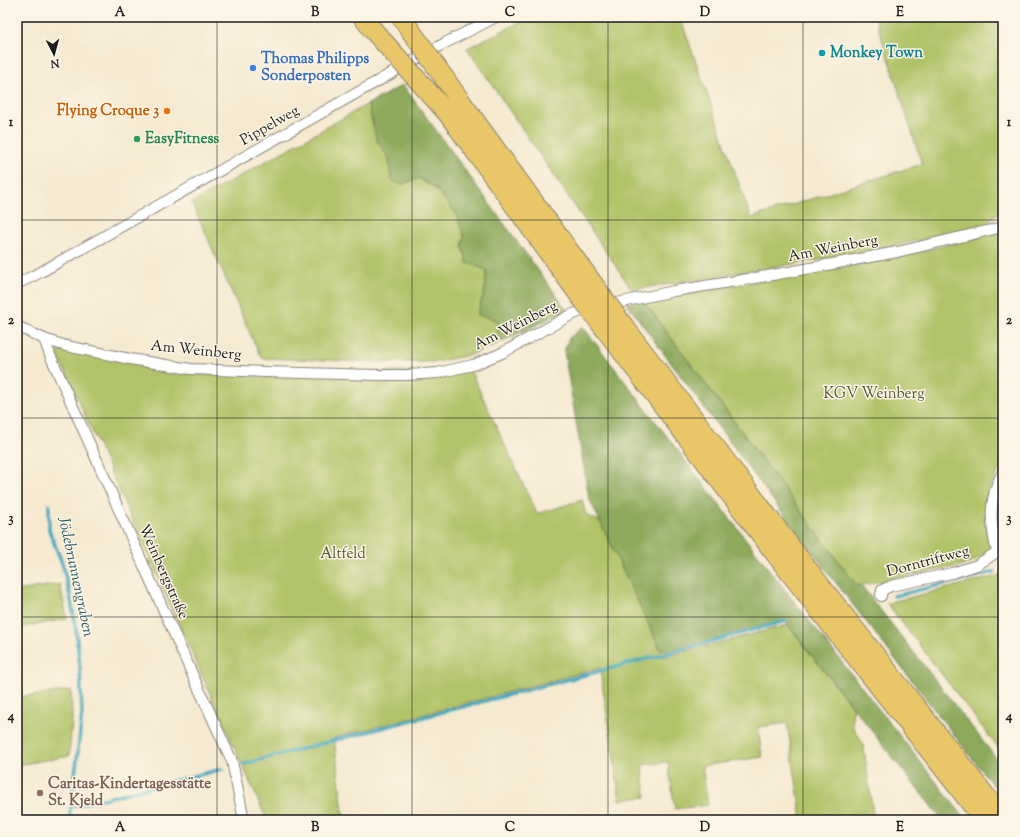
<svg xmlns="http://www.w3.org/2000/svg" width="1020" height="837" font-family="'Sorts Mill Goudy',serif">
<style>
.green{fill:#b1c367;stroke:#667042}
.forest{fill:#8ca95c;stroke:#54623c}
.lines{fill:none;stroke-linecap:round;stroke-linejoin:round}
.stream{stroke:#3fa8bf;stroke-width:3.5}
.minor-casing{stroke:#888276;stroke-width:12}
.motorway-casing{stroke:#888276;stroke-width:21}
.minor{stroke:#fff;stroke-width:10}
.motorway{stroke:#e9c769;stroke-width:19}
.motorway-bridge-casing{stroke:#888276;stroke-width:21;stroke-linecap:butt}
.motorway-bridge{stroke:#e9c769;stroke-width:19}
.grid{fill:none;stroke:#1c1c1c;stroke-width:1;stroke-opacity:0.55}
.culture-dot{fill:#0f9aa8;stroke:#fcf5e5;stroke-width:1.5}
.shop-dot{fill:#3f7fe0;stroke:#fcf5e5;stroke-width:1.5}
.food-dot{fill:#e8710a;stroke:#fcf5e5;stroke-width:1.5}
.leisure-dot{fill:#2e9e5b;stroke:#fcf5e5;stroke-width:1.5}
.education-dot{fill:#8d6e63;stroke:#fcf5e5;stroke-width:1.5}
.labels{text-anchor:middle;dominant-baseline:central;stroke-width:3;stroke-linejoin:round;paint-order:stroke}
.culture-label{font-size:15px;font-weight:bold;fill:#0d838f;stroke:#fcf5e5;text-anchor:start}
.shop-label{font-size:15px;font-weight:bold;fill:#366cbe;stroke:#fcf5e5;text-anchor:start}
.food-label{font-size:15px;font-weight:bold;fill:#c56008;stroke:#fcf5e5;text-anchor:end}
.street-label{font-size:15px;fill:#1c1c1c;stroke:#fcf5e5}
.leisure-label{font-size:15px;font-weight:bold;fill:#27864d;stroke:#fcf5e5;text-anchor:start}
.park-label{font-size:15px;fill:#505636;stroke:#fcf5e5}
.education-label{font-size:15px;font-weight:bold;fill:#785e54;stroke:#fcf5e5;text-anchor:start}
.water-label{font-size:16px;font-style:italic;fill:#2c5b65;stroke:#fcf5e5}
.neatline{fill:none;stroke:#1c1c1c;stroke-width:1.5}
.grid-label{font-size:13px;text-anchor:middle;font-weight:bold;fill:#1c1c1c}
</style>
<rect width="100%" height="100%" fill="#fcf5e5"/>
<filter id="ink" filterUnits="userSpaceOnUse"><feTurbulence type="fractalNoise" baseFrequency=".025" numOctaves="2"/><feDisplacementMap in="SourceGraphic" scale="8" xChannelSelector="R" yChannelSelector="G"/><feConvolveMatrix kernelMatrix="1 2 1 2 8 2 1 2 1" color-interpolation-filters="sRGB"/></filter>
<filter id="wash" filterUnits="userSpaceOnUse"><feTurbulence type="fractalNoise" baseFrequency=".012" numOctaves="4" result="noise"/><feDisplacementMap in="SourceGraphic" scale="16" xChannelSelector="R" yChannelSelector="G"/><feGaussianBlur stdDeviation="0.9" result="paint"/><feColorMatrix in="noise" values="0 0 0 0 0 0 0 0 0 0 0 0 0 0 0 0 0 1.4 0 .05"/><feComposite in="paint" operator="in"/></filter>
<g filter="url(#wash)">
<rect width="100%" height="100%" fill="#f5e9d0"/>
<path class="green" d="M531,17H680L751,218L922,164L875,17H1003V213L994,215L987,225L861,253L632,290L467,48Z
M368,104L377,141L389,158L391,180L402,184L418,178L435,188L456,213L464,236L462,247L466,256L468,263L487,270L484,293L477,314L497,320V331L503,341L470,355L435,362H377L261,358L192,203Z
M1003,231V462L989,490L986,506L993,551L968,564L857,586L643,300L839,268L899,257Z
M62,349L193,374L470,370L537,514L582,500L586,515L601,522L664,657L788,625L853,708L852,726L863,743L874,820H802L787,723L758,727L762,757L702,766L708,805L675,809L668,762L642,765L646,797L620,800L600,668L334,738L344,820H267L57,353Z
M1003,480V552C995,524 994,508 1003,480Z
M1001,575L1003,579V754L887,603Z
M60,584L67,619L17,628V591Z
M71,690L72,720L69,756L17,765V722L19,697Z"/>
<path class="forest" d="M403,85L567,310L503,341L497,331V320L477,315L484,293L487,270L467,263L466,256L462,247L464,236L456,213L435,188L419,178L402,184L391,180L389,158L377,141L368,104Z
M643,300L857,586L861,585L1003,767V798L805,543L627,304Z
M583,327L778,581L966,820H942L788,625L786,621L669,653L660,649L589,498L564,351L569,338Z"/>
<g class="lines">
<path class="stream" d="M49,505V530L62,563L70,595L76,630L80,668L82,713L77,759L69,820
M894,596L994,572
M244,764L669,653L786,621
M71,807L222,769"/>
</g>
</g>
<g filter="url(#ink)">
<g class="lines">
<g class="minor-casing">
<path id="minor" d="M17,284L41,272L445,43L496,17
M17,326L44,339L66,346L130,359L191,369L265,372L378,375H408L437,373L473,365L502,353L571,315L584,310L674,291L767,276L897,252L1003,227
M44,339L50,355L193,676L232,761L244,820
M881,596L882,590L891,586L952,573L977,565L997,552C990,524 988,498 1003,472"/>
</g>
<g class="motorway-casing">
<path id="motorway" d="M363,17L372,29
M462,103L596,288
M449,115L580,296
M620,321L806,567L1003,818
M605,329L790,573L984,820"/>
</g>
<use href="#minor" class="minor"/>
<use href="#motorway" class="motorway"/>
<g class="motorway-bridge-casing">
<path id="motorway-bridge" d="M401,17L462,103
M372,29L449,115
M596,288L620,321
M580,296L605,329"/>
</g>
<use href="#motorway-bridge" class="motorway-bridge"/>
</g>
</g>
<path class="grid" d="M217,17V820M412,17V820M608,17V820M803,17V820M17,220H1003M17,418H1003M17,617H1003"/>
<circle class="culture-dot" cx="822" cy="53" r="4"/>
<circle class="shop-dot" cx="253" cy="68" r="4"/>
<circle class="food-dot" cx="167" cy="111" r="4"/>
<circle class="leisure-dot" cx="137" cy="139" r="4"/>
<circle class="education-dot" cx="40" cy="793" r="4"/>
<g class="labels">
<g class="culture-label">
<text x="830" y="53">Monkey Town</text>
</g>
<g class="shop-label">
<text x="261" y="59">Thomas Philipps<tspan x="261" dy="17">Sonderposten</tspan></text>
</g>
<g class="food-label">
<text x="159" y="111">Flying Croque 3</text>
</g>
<g class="street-label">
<text transform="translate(270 126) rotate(-30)">Pippelweg</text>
<text transform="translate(833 249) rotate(-11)">Am Weinberg</text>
<text transform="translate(516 326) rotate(-27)">Am Weinberg</text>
<text transform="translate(196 351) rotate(6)">Am Weinberg</text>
<text transform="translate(928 562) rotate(-15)">Dorntriftweg</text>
<text transform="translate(163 572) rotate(66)">Weinbergstraße</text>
</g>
<g class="leisure-label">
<text x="145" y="139">EasyFitness</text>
</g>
<g class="park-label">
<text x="874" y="394">KGV Weinberg</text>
<text x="343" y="554">Altfeld</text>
</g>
<g class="education-label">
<text x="48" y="784">Caritas-Kindertagesstätte<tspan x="48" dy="17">St. Kjeld</tspan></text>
</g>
<g class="water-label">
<text transform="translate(75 577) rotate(78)">Jödebrunnengraben</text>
</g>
</g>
<rect width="1020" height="837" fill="none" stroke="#fcf5e5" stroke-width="44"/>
<g transform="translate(54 54) rotate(174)" stroke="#fcf5e5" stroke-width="3" paint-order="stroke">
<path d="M0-3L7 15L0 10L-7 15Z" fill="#1c1c1c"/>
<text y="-6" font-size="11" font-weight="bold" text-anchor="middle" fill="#1c1c1c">N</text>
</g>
<rect x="22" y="22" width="976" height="793" class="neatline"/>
<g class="grid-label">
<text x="120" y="16">A</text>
<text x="315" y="16">B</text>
<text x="510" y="16">C</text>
<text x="705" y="16">D</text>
<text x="900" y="16">E</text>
<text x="11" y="126">1</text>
<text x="1009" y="126">1</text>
<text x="11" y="324">2</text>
<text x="1009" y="324">2</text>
<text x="11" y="522">3</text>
<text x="1009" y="522">3</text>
<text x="11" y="720">4</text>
<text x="1009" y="720">4</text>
<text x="120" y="831">A</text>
<text x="315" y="831">B</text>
<text x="510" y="831">C</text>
<text x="705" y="831">D</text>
<text x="900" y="831">E</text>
</g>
</svg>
